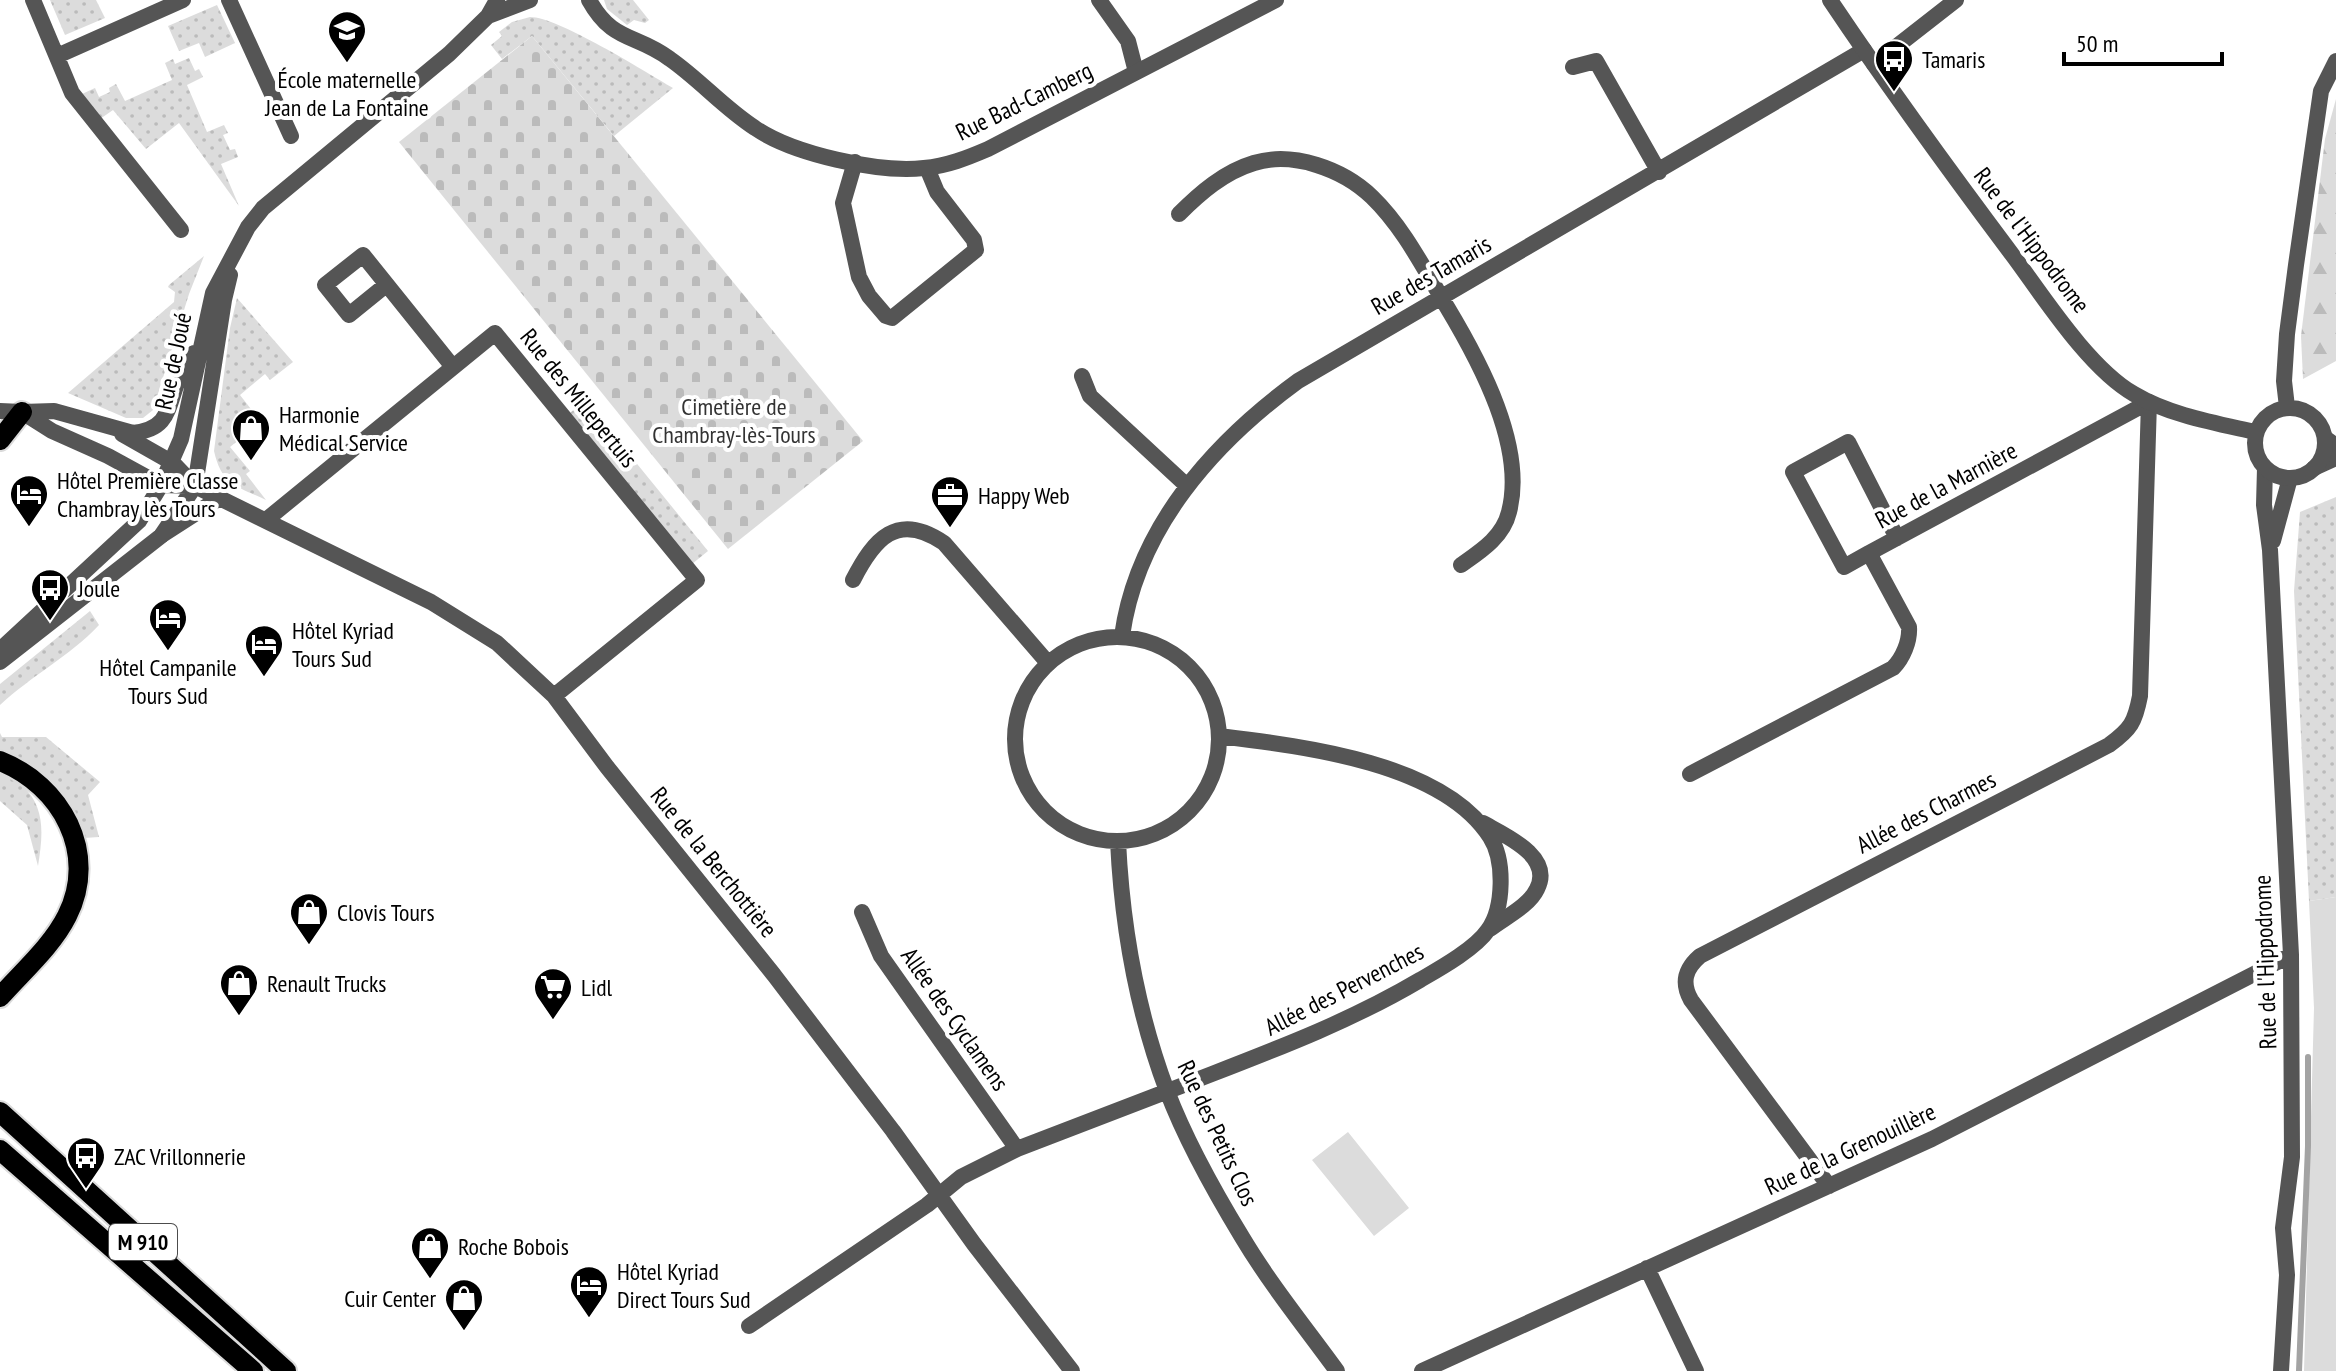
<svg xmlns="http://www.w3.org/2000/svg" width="2336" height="1371" font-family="'PT Sans Narrow',sans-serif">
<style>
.grass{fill:url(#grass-dots)}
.forest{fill:url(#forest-firs)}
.cemetery{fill:url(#cemetery-stones)}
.garden{fill:#dcdcdc}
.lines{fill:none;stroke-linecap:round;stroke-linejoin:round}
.stream{stroke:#a3a3a3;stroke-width:6}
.primary-casing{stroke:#dbdbdb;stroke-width:24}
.minor{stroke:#555;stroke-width:16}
.tertiary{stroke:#555;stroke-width:16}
.primary{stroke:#000;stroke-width:20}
.labels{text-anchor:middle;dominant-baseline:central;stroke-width:8;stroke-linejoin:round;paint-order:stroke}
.shield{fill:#fff;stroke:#4c4c4c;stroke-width:2}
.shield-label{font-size:22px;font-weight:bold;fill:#000}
.poi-label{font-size:24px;fill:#000;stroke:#fff;text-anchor:start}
.street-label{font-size:24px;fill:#000;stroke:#fff}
.park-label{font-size:24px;fill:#333;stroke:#fff}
</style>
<defs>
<pattern id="grass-dots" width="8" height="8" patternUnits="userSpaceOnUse" patternTransform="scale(2)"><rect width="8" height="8" fill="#dcdcdc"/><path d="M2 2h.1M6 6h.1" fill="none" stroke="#bbb" stroke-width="1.8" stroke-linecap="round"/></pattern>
<pattern id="forest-firs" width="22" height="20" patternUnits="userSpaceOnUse" patternTransform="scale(2)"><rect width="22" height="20" fill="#dcdcdc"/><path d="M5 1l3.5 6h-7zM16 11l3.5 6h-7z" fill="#bbb"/></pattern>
<pattern id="cemetery-stones" width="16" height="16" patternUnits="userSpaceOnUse" patternTransform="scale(2)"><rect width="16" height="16" fill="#dcdcdc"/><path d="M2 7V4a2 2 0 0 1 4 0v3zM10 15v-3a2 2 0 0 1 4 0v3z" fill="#bbb"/></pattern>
</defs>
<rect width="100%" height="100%" fill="#fff"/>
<path class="grass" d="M50,0H96L105,18L65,35Z
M604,0H633L649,20L645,23L634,20L627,25L607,9Z
M217,5L235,43L205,57L199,43L179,51L168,26Z
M530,17C558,17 644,71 673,88L614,136L532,36L502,59L491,45L502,36L499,32L512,22Z
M189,58L195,71L199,69L203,77L187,85L207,132L224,125L228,133L223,135L230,150L235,149L238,157L221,164L239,206L179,123L146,149L113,110L100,119L82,94L95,88L99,97L110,92L109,88L116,84L125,101L172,80L165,63L173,59L175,64Z
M204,256L189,294L153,410L143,418H126L68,393L174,302L175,292L168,287L169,285Z
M237,298L293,362L270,380L265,374L240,395L261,422L230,447L250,471L246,474L266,500C237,486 222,486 214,451L230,328Z
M585,400L708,551L692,564L570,413Z
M2336,497V897L2309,901L2294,591L2300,512Z
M90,611L99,625C70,656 31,676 0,705V684Z
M0,733L2,737H46L100,782L88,795L99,837L84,838L38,774L0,751Z
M0,770C9,772 14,777 21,784C46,807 43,834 38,866L27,825L0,801Z"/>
<path class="forest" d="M2336,99V361L2303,379L2301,336L2325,139Z"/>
<path class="cemetery" d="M532,36L863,441L728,549L399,142Z"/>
<path class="garden" d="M2336,897V1371H2304L2314,1008L2309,901Z
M1348,1132L1409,1208L1374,1236L1312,1160Z"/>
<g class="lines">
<path class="stream" d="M2299,1371L2308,1146V1057"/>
<g class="primary-casing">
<path id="primary" d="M0,440L22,412
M0,761C61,785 99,853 67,916C52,946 22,972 0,997
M0,1112L286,1371
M0,1150L253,1371"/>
</g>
<path class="minor" d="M33,0L72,93L181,230
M229,0L291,136
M1099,0L1128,41L1136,72
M57,56L183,0
M1874,64L1956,0
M1573,67L1596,61L1659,172
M855,162L843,203L859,277L869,296L886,316L892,318L976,250L974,240L937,192L927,168
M1179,214C1200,193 1224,172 1254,163C1293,151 1343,169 1372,197C1404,228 1424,269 1447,307C1480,362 1526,447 1509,512C1503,537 1481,551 1461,565
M386,285L349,315L325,285L363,255L453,367
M1082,376L1090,396L1186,485
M0,411L22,412
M2325,438L2336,446
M2265,468L2264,505L2270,550L2291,955L2292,1157L2283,1228L2287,1275L2281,1371
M2314,468L2336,458
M195,486L431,602L497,643L554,696L607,767L774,975L893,1131L974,1244L1072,1371
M266,520L495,333L697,580L554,696
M162,535L218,499
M2273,541L2290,478
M1869,553L1844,567L1793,472L1848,442L1897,538
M853,580C874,539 897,511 944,543L1048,663
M1122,636C1137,528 1213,443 1298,381L1864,50
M1015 739a102 102 0 1 1 204 0a102 102 0 1 1-204 0Z
M1690,774L1893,668C1903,658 1910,641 1909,627L1869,553L2149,402
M1483,823C1504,835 1554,856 1537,889C1529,906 1504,918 1490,929
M1118,841C1122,926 1137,1011 1167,1091C1186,1141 1214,1191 1242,1237C1270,1284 1305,1327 1337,1371
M862,912L881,956L1017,1149
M1829,1186L1691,1000C1681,982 1685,969 1700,956L2109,745C2131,729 2135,722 2140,696L2149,402
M1647,1268L1696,1371
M749,1326L927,1205L961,1177L1017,1149C1072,1128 1127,1107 1181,1086C1263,1054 1344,1025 1420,980C1439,969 1475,949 1488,930C1504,908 1505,860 1490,837C1442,762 1301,746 1219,736
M1422,1371L1932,1139L2291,955"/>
<path class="tertiary" d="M589,0C613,43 635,33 670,59C700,80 724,108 755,128C793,154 878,173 924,168C947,166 967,158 988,149L1276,0
M1830,0C1889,88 1951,173 2014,257C2045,299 2089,368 2134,394C2169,415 2215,423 2255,432
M488,16L530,0
M2287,407L2284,381L2287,334L2296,265L2321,91L2336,61
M2255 443a35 35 0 1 1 70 0a35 35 0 1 1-70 0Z
M22,412L54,411L133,433C166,429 167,413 176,386C180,375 188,363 194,353
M22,412L52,431L108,456L161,485L195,486
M122,434L173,463L195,486
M0,650L139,521L161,485L181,439L213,293L248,227L263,208L449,54L488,16L497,0
M0,662L161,536L195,486L224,300L230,275"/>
<use href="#primary" class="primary"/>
</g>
<defs>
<g id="school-pin" transform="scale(2)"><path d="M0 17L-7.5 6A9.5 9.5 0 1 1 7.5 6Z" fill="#000" stroke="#fff"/><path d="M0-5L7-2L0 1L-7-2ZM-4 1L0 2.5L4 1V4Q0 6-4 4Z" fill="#fff"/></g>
<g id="bus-pin" transform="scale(2)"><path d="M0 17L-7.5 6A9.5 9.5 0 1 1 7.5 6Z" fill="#000" stroke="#fff"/><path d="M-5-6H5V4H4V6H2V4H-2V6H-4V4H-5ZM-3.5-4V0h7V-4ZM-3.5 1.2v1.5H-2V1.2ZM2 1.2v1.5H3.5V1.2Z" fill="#fff"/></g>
<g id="shop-pin" transform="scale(2)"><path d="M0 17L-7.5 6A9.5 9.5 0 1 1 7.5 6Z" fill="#000" stroke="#fff"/><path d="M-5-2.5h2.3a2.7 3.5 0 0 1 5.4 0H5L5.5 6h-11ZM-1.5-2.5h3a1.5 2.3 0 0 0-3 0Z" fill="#fff"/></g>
<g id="hotel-pin" transform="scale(2)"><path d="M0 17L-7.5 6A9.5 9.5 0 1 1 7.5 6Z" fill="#000" stroke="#fff"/><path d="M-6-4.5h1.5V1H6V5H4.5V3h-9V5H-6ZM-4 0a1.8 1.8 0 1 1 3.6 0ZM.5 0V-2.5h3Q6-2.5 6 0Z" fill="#fff"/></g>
<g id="office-pin" transform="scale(2)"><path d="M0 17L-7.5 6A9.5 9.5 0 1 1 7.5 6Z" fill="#000" stroke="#fff"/><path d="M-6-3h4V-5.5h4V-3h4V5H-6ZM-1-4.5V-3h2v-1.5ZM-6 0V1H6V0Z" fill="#fff"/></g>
<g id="supermarket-pin" transform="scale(2)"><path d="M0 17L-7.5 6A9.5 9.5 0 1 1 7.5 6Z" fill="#000" stroke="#fff"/><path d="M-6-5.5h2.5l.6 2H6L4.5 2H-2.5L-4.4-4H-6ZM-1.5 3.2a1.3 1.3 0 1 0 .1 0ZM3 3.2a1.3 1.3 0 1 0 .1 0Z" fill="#fff"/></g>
</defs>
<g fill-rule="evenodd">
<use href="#school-pin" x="347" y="30"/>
<use href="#bus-pin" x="1894" y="59"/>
<use href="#shop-pin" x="251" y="428"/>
<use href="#hotel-pin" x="29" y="494"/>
<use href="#office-pin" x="950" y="495"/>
<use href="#bus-pin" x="50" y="588"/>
<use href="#hotel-pin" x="168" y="618"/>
<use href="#hotel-pin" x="264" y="644"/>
<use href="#shop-pin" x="309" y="912"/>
<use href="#shop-pin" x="239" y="983"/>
<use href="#supermarket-pin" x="553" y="987"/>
<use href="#bus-pin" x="86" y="1156"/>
<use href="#shop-pin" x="430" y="1246"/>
<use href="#hotel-pin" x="589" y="1285"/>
<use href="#shop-pin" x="464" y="1298"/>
</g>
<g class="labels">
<rect class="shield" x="109" y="1224" width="68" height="36" rx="6"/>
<g class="shield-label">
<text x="143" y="1242">M 910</text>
</g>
<g class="poi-label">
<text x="1922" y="59">Tamaris</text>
<text x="347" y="79" text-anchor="middle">École maternelle<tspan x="347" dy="28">Jean de La Fontaine</tspan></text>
<text x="279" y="414">Harmonie<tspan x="279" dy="28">Médical Service</tspan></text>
<text x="57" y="480">Hôtel Première Classe<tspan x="57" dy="28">Chambray lès Tours</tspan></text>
<text x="978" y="495">Happy Web</text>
<text x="78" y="588">Joule</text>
<text x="292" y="630">Hôtel Kyriad<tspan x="292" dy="28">Tours Sud</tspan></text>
<text x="168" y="667" text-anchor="middle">Hôtel Campanile<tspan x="168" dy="28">Tours Sud</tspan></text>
<text x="337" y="912">Clovis Tours</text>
<text x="267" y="983">Renault Trucks</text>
<text x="581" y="987">Lidl</text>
<text x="114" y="1156">ZAC Vrillonnerie</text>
<text x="458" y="1246">Roche Bobois</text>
<text x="617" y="1271">Hôtel Kyriad<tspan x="617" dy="28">Direct Tours Sud</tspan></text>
<text x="436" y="1298" text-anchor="end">Cuir Center</text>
</g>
<g class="street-label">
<text transform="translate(1024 101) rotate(-26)">Rue Bad-Camberg</text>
<text transform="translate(2032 240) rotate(53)">Rue de l'Hippodrome</text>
<text transform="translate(1431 275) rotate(-30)">Rue des Tamaris</text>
<text transform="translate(173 361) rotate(-78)">Rue de Joué</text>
<text transform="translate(579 398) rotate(51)">Rue des Millepertuis</text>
<text transform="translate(1946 485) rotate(-28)">Rue de la Marnière</text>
<text transform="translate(1926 812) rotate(-27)">Allée des Charmes</text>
<text transform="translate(714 862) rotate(51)">Rue de la Berchottière</text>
<text transform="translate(2265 962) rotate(-92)">Rue de l'Hippodrome</text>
<text transform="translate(1344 989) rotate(-27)">Allée des Pervenches</text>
<text transform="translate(955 1019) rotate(55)">Allée des Cyclamens</text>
<text transform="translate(1218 1133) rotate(65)">Rue des Petits Clos</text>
<text transform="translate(1850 1149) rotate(-25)">Rue de la Grenouillère</text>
</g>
<g class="park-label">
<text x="734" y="406">Cimetière de<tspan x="734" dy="28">Chambray-lès-Tours</tspan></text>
</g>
</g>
<path d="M2064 52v12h158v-12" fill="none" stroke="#000000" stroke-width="4"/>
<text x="2076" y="52" font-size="24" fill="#000000" stroke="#ffffff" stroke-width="6" paint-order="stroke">50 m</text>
</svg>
